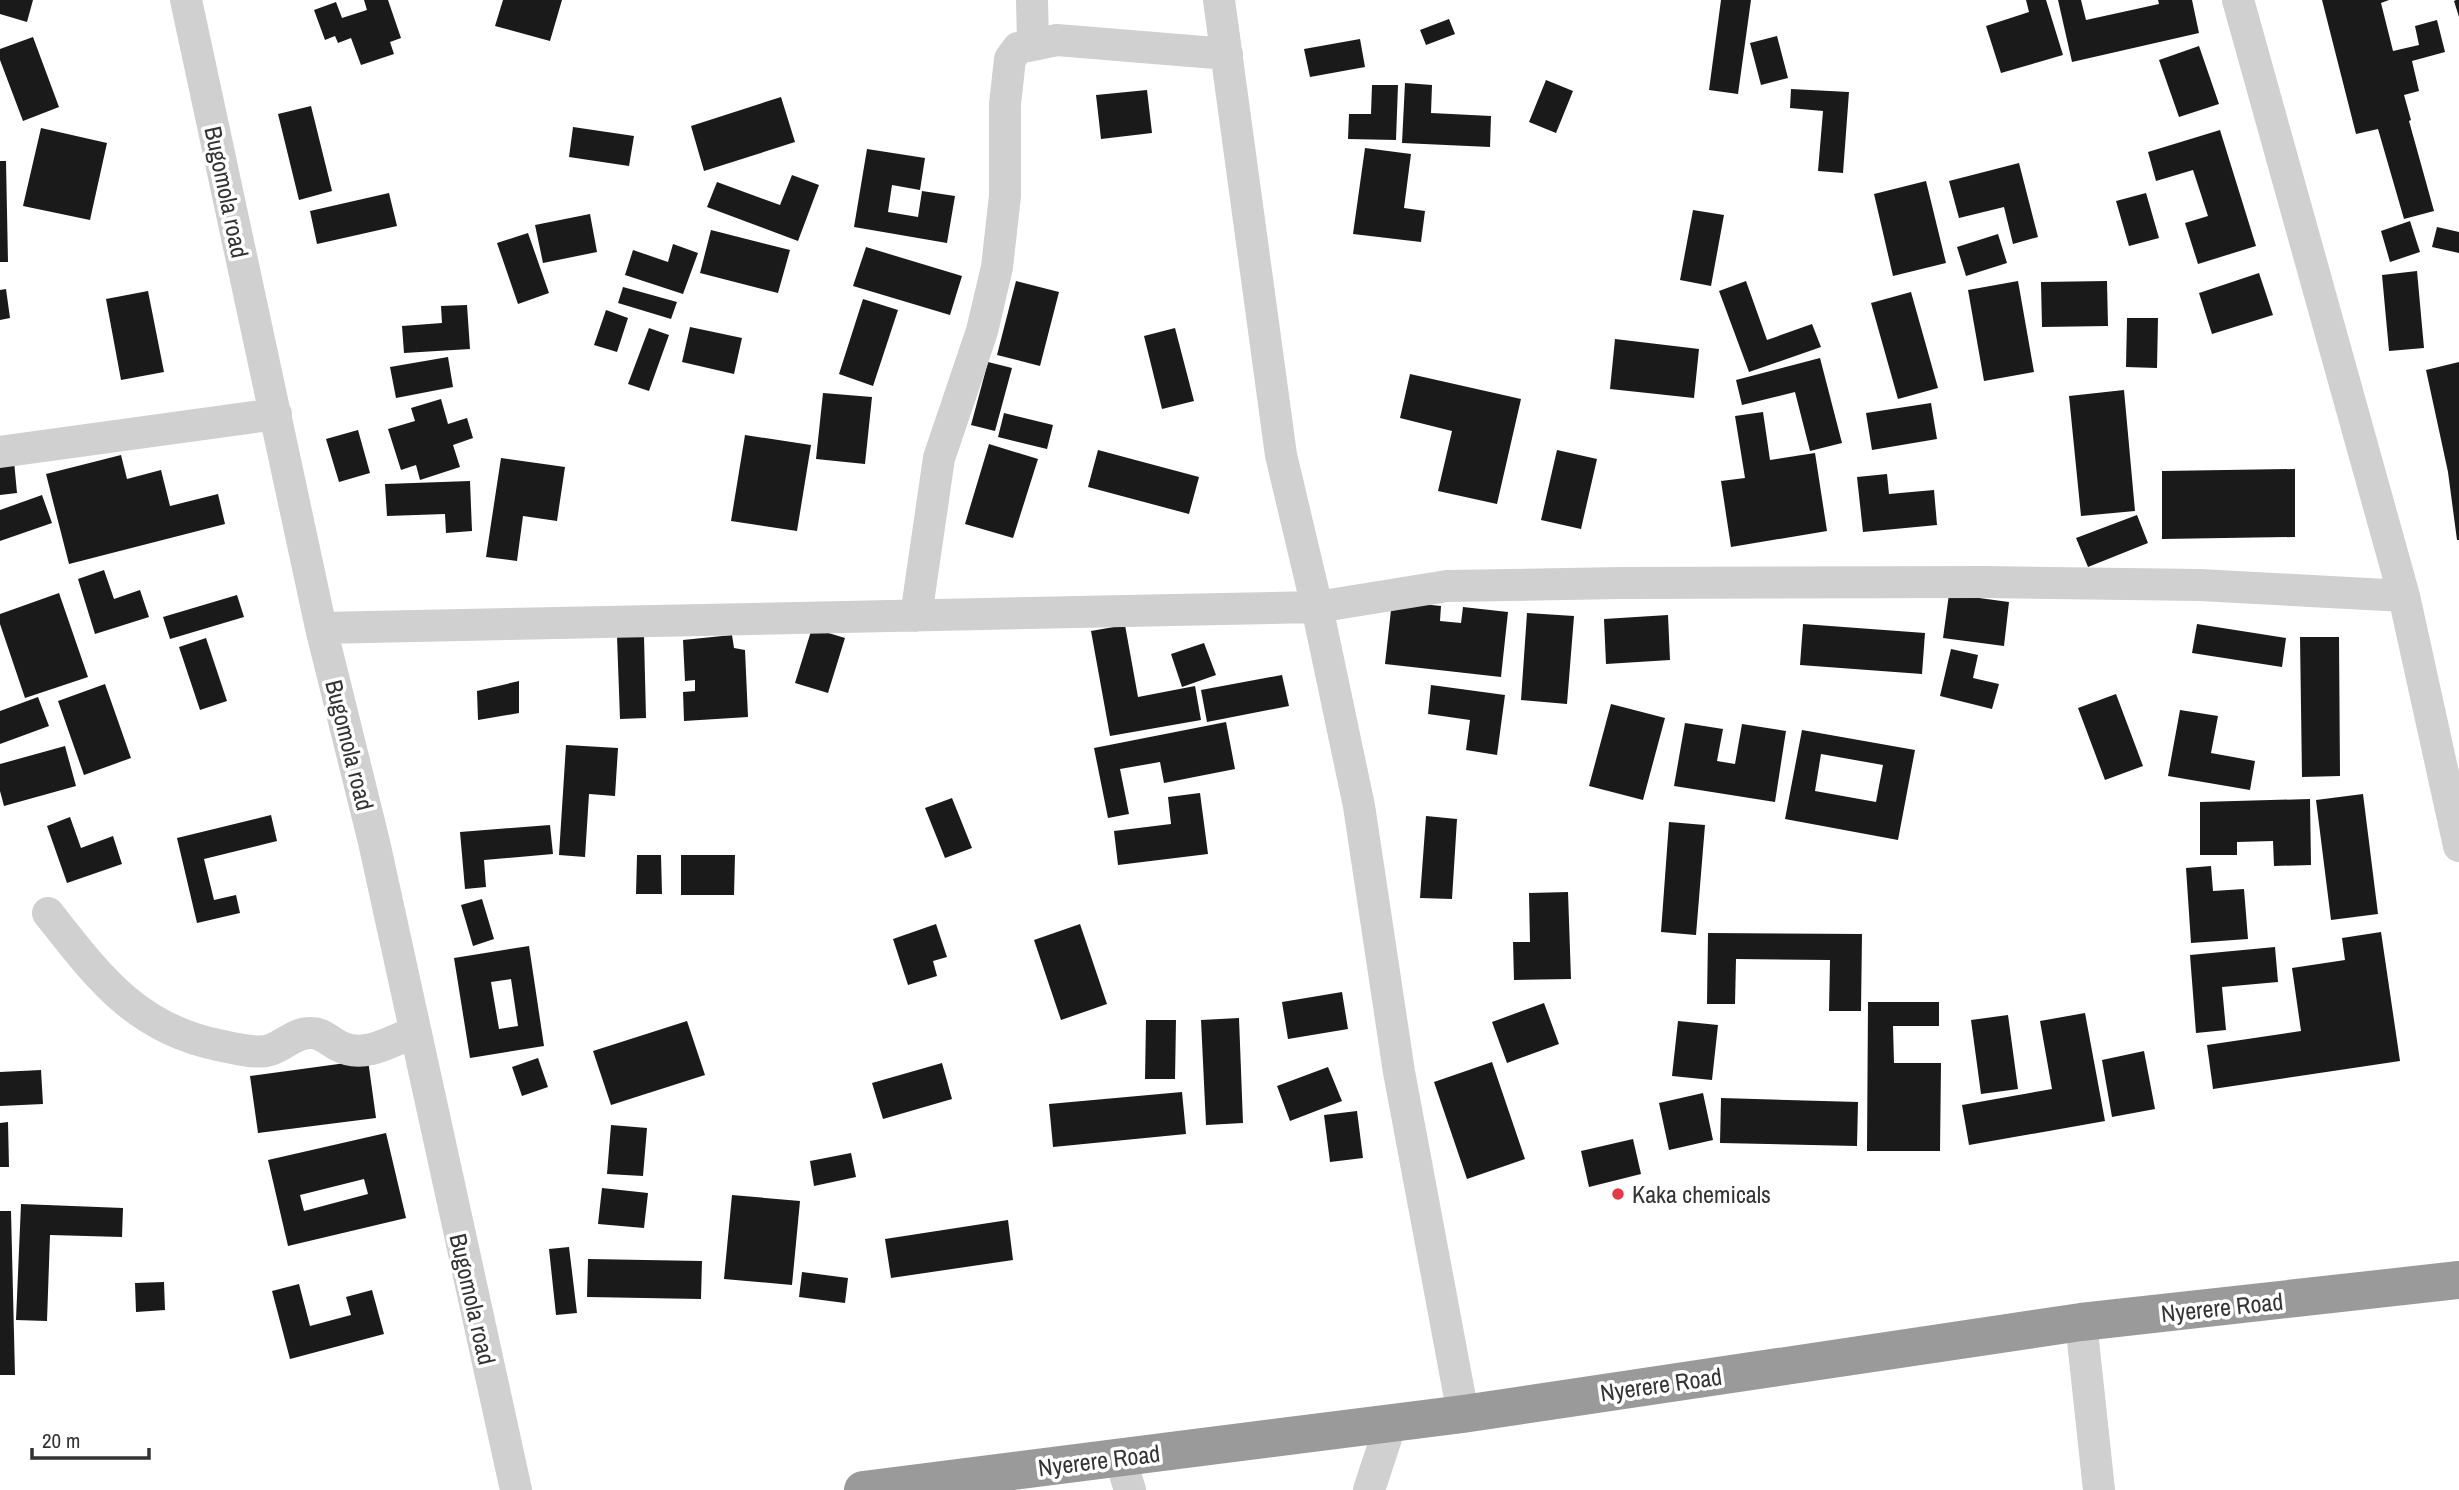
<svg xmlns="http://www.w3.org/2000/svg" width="2459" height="1490" font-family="'Archivo Narrow',sans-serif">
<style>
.building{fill:#1a1a1a;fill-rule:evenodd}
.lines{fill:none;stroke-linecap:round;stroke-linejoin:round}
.street{stroke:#d0d0d0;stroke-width:32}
.highway{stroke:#9a9a9a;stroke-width:38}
.poi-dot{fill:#e63946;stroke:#fff;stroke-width:2.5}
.labels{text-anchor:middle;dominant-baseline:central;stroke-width:7;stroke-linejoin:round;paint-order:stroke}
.street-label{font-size:24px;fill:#333;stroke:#fff}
.poi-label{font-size:24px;fill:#333;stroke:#fff;text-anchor:start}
</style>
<rect width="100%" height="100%" fill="#fff"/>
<path class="building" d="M0,0H33L27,22L0,14Z
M364,0H388L401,38L390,42L394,54L361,65L351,38L338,43L335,36L325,40L314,10L336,2L342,18L367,10Z
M503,0H562L550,41L495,26Z
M1721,0H1751L1738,94L1709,90Z
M2026,0H2046L2063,55L2001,73L1986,26L2029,12Z
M2058,0H2081L2086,20L2159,4L2158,0H2192L2199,33L2072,62Z
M2322,0H2389L2381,3L2393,51L2419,45L2415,26L2437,20L2445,52L2412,61L2419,91L2404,95L2411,120L2409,121L2434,211L2404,219L2378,129L2356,134Z
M2456,0H2459V17L2454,1Z
M1449,19L1455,34L1426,45L1420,30Z
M1777,36L1788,78L1761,85L1750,43Z
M33,37L59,107L23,121L0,60V49Z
M1360,39L1365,67L1310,77L1304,49Z
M2199,46L2219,104L2179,117L2159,60Z
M1546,80L1573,91L1556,133L1529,122Z
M1405,83L1432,85L1431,113L1491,116L1490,147L1402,143Z
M1372,85H1398L1396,140L1348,139L1349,114H1371Z
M1791,89L1849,92L1843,173L1818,171L1823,111L1790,108Z
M1147,90L1152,133L1101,139L1096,95Z
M781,97L795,142L704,171L691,126Z
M311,106L332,191L299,200L278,114Z
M573,127L634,136L629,166L569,157Z
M41,128L107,143L90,220L23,206Z
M2220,130L2256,246L2198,264L2185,223L2208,216L2193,170L2156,181L2148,152Z
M1365,148L1411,154L1404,208L1425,211L1421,242L1353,234Z
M867,149L925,158L920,190L892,185L888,212L918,217L922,191L955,196L947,243L854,227Z
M0,161H6L8,262H0Z
M2019,163L2038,237L2013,244L2004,207L1959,218L1949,181Z
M792,175L819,185L798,241L707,207L717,182L780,205Z
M1926,181L1946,263L1893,276L1874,194Z
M389,193L397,226L317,244L310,211Z
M2146,193L2159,238L2129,246L2116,201Z
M1693,210L1724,215L1711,286L1680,280Z
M590,214L597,252L543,263L535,225Z
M2410,221L2420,252L2390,262L2381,231Z
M2437,227L2459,232V253L2432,247Z
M711,230L790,250L778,293L700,273Z
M528,233L549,293L518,304L497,243Z
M1998,234L2007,263L1966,276L1957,247Z
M673,244L698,253L683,294L625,275L633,250L668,262Z
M866,247L962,276L950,315L853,286Z
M2417,271L2424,348L2389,351L2382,275Z
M2259,273L2273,315L2212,334L2199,293Z
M1016,281L1059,292L1040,366L997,355Z
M1746,281L1767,340L1812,324L1821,347L1749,372L1719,291Z
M2018,281L2034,372L1984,381L1968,290Z
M2107,281L2108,326L2042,327L2041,282Z
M623,287L677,302L671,319L618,303Z
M6,289L10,318L0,320V290Z
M148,291L164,372L121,380L106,299Z
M1911,292L1938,388L1898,399L1871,303Z
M863,299L898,310L873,386L839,374Z
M467,305L470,349L404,353L402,326L442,323L441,306Z
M606,310L628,318L617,352L594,345Z
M2127,318H2158L2157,368L2126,367Z
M690,327L742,338L734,374L682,362Z
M649,328L669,335L649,391L628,384Z
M1175,328L1194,401L1162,409L1144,336Z
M1615,339L1699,349L1694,398L1610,389Z
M448,357L453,387L396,398L390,367Z
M1820,358L1842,443L1810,451L1795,392L1742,405L1736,380Z
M988,362L1012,368L995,431L971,425Z
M2459,362V540H2457L2448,472L2426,370Z
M1410,374L1521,399L1497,504L1438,491L1452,431L1400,418Z
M2124,390L2135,511L2081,516L2069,396Z
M823,393L872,397L865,464L816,459Z
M441,399L448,424L467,418L473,438L453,445L460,467L420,480L416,465L401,470L388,429L415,421L411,408Z
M1931,403L1937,439L1872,450L1866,413Z
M1763,412L1770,460L1815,453L1827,531L1731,547L1721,481L1745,478L1735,416Z
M1004,413L1053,425L1047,449L998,437Z
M358,430L370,473L339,482L326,439Z
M745,435L811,445L797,531L731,521Z
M989,444L1038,459L1013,538L965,524Z
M1098,450L1199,477L1189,514L1088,487Z
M1557,450L1597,459L1581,529L1541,520Z
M121,455L127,479L161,470L170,506L218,494L225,524L69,564L46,474Z
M501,458L565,467L557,521L523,516L517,561L486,557Z
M14,461L17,493L0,495V463Z
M2295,469V537L2162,539V471Z
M1887,474L1889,494L1934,490L1937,525L1863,532L1857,477Z
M470,481L472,531L446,533L445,514L387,516L385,484Z
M42,495L52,523L0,541V510Z
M2137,515L2148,543L2088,567L2076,538Z
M104,570L114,599L140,590L149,617L95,634L78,579Z
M59,593L88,677L25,698L0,624V614Z
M1949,594L2009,602L2004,646L1943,638Z
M237,595L244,617L170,639L163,617Z
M1392,601L1441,606L1440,621L1461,623L1463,607L1508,612L1501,677L1385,664Z
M1527,613L1574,616L1567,704L1521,700Z
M1668,615L1670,660L1606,664L1604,619Z
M1803,624L1925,633L1922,674L1800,665Z
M2197,624L2286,638L2282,667L2192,653Z
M1125,625L1138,697L1195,686L1201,720L1110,736L1091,631Z
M812,628L845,638L828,693L795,683Z
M732,635L734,648L745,650L748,717L684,721L683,692L695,691V680L685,681L683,640Z
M617,636H644L646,718L620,719Z
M2300,637H2339L2340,776L2302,777Z
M206,638L227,701L200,710L179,647Z
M1204,643L1216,675L1182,687L1171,654Z
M1951,649L1978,655L1973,678L1999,684L1992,709L1940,696Z
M1282,675L1289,706L1207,722L1201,690Z
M519,681V713L478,720L477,691Z
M105,684L131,758L84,775L58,701Z
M1431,685L1505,695L1497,755L1466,750L1470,720L1428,714Z
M2116,694L2143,766L2105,780L2078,708Z
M38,697L49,726L0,744V711Z
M1611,704L1665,718L1643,800L1589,786Z
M2180,710L2218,716L2211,753L2255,761L2250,790L2168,776Z
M1226,722L1235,769L1164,783L1160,762L1120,769L1129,814L1108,818L1094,748Z
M1685,723L1723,729L1717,761L1735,764L1742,724L1786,731L1775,802L1674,786Z
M1802,730L1915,750L1898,840L1785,819ZM1821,754L1883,765L1876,802L1815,791Z
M566,745L618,748L615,796L589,794L585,857L559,855Z
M65,746L76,786L4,806L0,791V764Z
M1200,793L1208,854L1118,865L1114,831L1171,824L1168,797Z
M2363,794L2378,914L2331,920L2316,800Z
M952,798L972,848L945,858L925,808Z
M2310,799L2311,865L2274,866L2273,841L2237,842V855H2200V802Z
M271,815L277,841L204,859L214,900L236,895L240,913L197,923L177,838Z
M1426,816L1457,819L1452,899L1420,898Z
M70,817L81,848L113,836L122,864L67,883L47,826Z
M1669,822L1705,825L1696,935L1661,932Z
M550,825L553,854L484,860L486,887L465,889L460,832Z
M637,855H661L662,894H636Z
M681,855H735L734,895H681Z
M2211,866L2213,891L2244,889L2248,939L2191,943L2186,868Z
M1568,892L1571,979L1514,980L1513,942H1530L1529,893Z
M482,899L494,939L473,946L461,905Z
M936,924L947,957L933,961L937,976L908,985L893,939Z
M1080,924L1107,1004L1061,1020L1034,940Z
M2381,932L2400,1061L2213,1089L2207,1045L2301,1031L2292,968L2345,960L2342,938Z
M1708,933L1862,934L1861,1011H1829L1830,960L1736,959L1735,1004H1707Z
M529,946L544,1046L470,1058L454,958ZM511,979L518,1026L499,1029L491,982Z
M2275,947L2278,982L2222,987L2226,1030L2196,1033L2190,955Z
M1342,992L1348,1029L1288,1039L1282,1002Z
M1868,1002H1939V1026H1893L1894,1063H1941L1940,1151H1867Z
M1544,1003L1559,1044L1507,1063L1492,1022Z
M2085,1013L2105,1121L1969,1145L1962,1105L2052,1089L2040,1021Z
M2008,1015L2018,1089L1981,1094L1971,1020Z
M1239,1018L1243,1123L1206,1125L1201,1020Z
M1146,1020H1176L1175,1079H1145Z
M687,1021L705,1075L611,1105L593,1051Z
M1678,1021L1718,1025L1712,1080L1672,1076Z
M2144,1051L2155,1109L2112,1117L2102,1060Z
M538,1058L548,1087L522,1096L512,1067Z
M368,1060L376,1118L258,1133L250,1076Z
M1492,1062L1525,1159L1467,1179L1434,1082Z
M942,1063L952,1099L883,1119L872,1083Z
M1328,1067L1342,1101L1290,1121L1277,1086Z
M41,1070L43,1104L0,1106V1072Z
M1182,1092L1186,1134L1053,1147L1049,1104Z
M1703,1093L1713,1140L1669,1150L1659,1103Z
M1721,1098L1858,1102L1857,1146L1720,1143Z
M1357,1111L1363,1158L1330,1162L1324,1115Z
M8,1122L9,1167H0V1123Z
M611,1125L647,1128L643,1176L607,1174Z
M386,1133L406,1218L288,1246L268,1160ZM364,1179L368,1194L304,1211L300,1195Z
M1633,1139L1641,1174L1589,1187L1581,1151Z
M851,1153L856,1177L814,1186L810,1161Z
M602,1188L648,1193L644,1228L598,1224Z
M732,1195L800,1201L792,1285L724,1279Z
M21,1204L123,1208L122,1237L50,1235L47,1321L16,1320Z
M0,1211H11L15,1375H0Z
M1008,1220L1013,1260L891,1278L885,1239Z
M569,1247L577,1313L556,1315L549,1249Z
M588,1259L702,1261L701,1299L587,1297Z
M802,1272L848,1278L845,1303L799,1297Z
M164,1282L165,1310L136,1312L135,1283Z
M299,1284L310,1326L351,1315L346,1297L372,1290L384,1334L290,1359L272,1291Z"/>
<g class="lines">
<path class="street" d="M186,0L321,628L374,842L516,1490
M1032,0L1033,44
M1219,0L1281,455L1317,607L1359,806L1399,1072L1463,1414
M2238,0L2404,596L2459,846
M0,452L276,414
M916,616L939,458L982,331L997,267L1005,196V104L1010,59L1018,48L1057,40L1227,54
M321,628L1317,607L1447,586L1621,583L1986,582L2200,585L2404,596
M48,913C97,975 135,1028 218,1045C233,1048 250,1053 266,1051C282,1048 293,1033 310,1033C321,1032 329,1041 339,1046C363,1059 391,1042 414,1032
M2081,1322L2099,1490
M1120,1458L1130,1490
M1369,1490L1391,1423"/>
<path class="highway" d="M863,1490L1463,1414L2081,1322L2459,1280"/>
</g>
<circle class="poi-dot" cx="1618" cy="1194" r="7"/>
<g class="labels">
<g class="street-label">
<text transform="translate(227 192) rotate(78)">Bugomola road</text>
<text transform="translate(350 745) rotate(76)">Bugomola road</text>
<text transform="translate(473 1299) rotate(77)">Bugomola road</text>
<text transform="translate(2222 1307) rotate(-6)">Nyerere Road</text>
<text transform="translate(1661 1384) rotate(-8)">Nyerere Road</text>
<text transform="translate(1099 1460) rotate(-7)">Nyerere Road</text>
</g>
<g class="poi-label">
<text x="1632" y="1194">Kaka chemicals</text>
</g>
</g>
<path d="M32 1448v10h117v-10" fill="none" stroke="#333333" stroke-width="3.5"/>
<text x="42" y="1448" font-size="21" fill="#333333" stroke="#ffffff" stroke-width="5" paint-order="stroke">20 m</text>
</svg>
